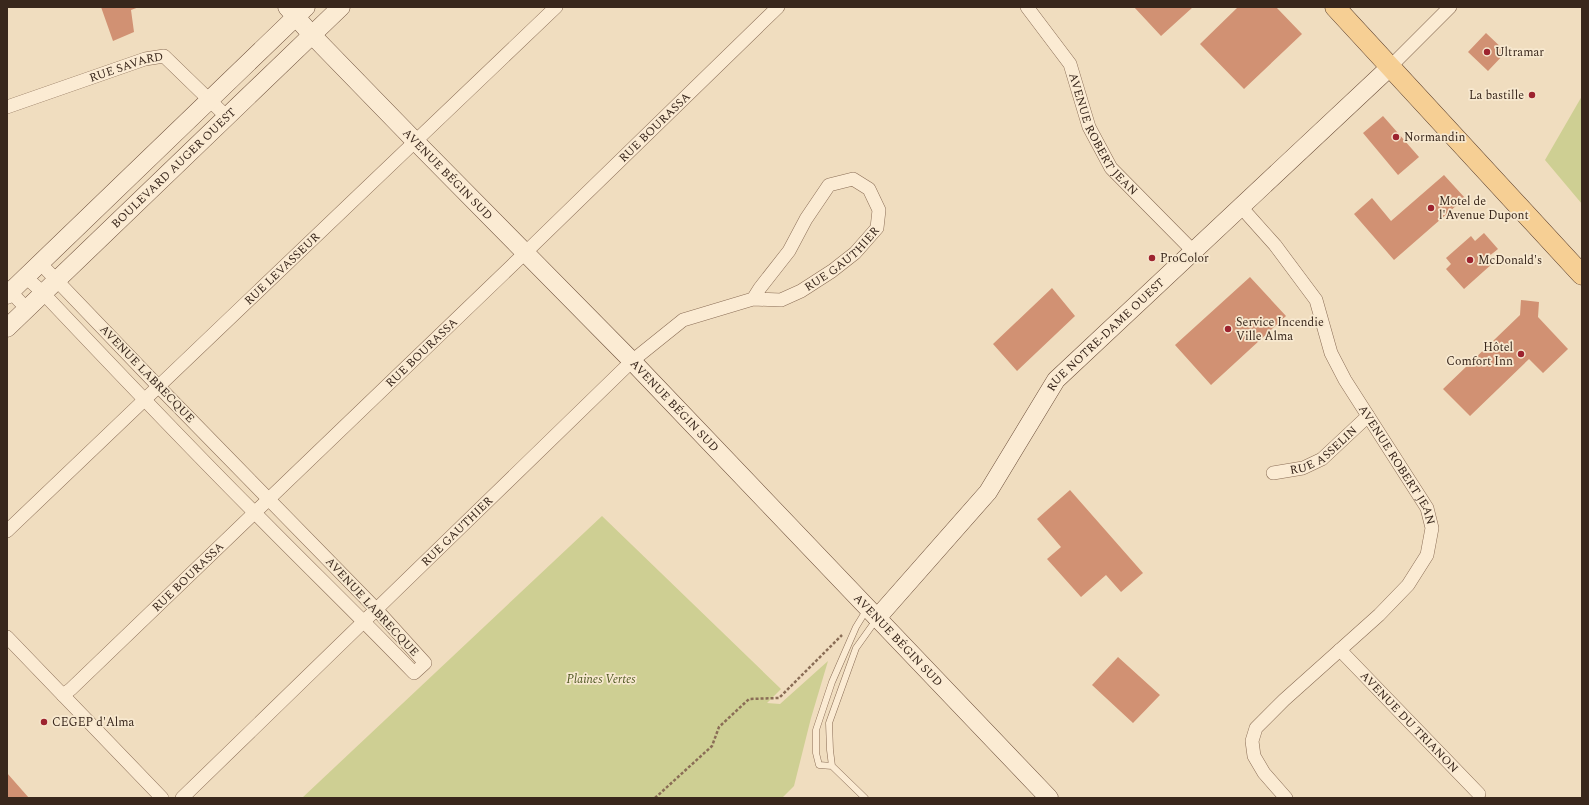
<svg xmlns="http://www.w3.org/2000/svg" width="1589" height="805" font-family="Spectral,serif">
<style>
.green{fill:#cecf93}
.building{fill:#d19173}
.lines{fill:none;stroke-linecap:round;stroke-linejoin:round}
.lane-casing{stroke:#8a6d56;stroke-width:7}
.street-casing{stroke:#8a6d56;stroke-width:14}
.secondary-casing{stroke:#6c4e3a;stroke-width:19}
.primary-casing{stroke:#583c2b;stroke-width:21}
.path{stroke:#8a6d56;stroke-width:2.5;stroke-dasharray:3 2;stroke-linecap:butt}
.lane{stroke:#fbebd3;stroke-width:6}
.street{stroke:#fbebd3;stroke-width:13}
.secondary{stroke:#fbebd3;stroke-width:18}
.primary{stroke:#f6cf94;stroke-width:20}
.poi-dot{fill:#9d232f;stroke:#f7e8cf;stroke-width:1.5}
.labels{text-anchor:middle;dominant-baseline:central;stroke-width:3.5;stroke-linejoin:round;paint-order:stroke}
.poi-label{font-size:12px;fill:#39271c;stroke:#f7e8cf;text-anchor:start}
.street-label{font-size:12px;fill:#39271c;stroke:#f7e8cf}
.park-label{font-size:12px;font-style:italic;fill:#4e5721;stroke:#f7e8cf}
</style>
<rect width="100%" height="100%" fill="#f0ddbf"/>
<path class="green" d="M1582,96V204L1545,160Z
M602,516L781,689L767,703L780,704L828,661L811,718L794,786L782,798H302Z"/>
<path class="building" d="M101,7H139L131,10L134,32L113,41Z
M1134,7H1193L1161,36Z
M1238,7H1276L1302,34L1244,89L1200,44Z
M1486,33L1506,52L1488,71L1468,52Z
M1383,116L1419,157L1398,175L1363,133Z
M1444,175L1465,198L1394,260L1354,214L1372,198L1391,221Z
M1484,233L1498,249L1488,257L1493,263L1464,289L1446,269L1451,264L1446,258L1471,236L1475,241Z
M1250,277L1286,316L1211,385L1175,345Z
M1052,288L1075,316L1017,371L993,344Z
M1521,300L1539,302L1538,317L1568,349L1543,373L1529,359L1470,416L1443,389L1520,315Z
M1070,490L1143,573L1121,592L1106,575L1081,597L1047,559L1061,547L1037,519Z
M1118,657L1160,695L1133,723L1092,685Z
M7,773L29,798H7Z"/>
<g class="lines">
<g class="lane-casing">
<path id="lane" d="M832,766L819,765L816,753V730L832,682L856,627L867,609
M865,798L832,766L830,750L829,723L856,648L876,620"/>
</g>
<g class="street-casing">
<g id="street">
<path id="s1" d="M1027,7L1070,64L1089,127L1111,168L1193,251"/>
<path d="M1390,67L1450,7"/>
<path id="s2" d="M7,107L145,59L164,56L227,117"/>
<path id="s3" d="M1241,207L1275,245L1316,300L1331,353L1345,380L1427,508L1432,528L1427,555L1408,585L1379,615L1284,700L1256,728L1252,741L1254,756L1264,773L1286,798"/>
<path d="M26,277L43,293C113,367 182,440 254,512C307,566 361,618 414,673L425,663L376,609L158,386L40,263"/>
<path d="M7,288L27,309"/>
<path id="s4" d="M1273,473L1303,468L1322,459L1368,416"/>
<path id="s5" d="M7,531L556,7"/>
<path d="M7,637L162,798"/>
<path id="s6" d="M1340,650L1479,794"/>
<path id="s7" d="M63,695L71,689L525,253L778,7"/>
<path id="s8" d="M182,798L632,361L683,320L753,299L781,300L801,291L832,271L855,253L877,228L879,210L869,189L853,179L829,185L806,219L789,251L760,288L753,299"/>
</g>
</g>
<g class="secondary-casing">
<g id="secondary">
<path id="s9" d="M287,7L312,35L416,142L632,361L1049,798"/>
<path d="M7,295L306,7"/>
<path id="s10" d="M7,328L341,7"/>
<path id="s11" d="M877,618L988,492L1056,380L1390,67"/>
</g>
</g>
<g class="primary-casing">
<path id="primary" d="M1335,7L1582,275"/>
</g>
<path class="path" d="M655,798L712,746L719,727L749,699L779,698L842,635"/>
<use href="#lane" class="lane"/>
<use href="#street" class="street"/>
<use href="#secondary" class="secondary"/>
<use href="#primary" class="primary"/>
</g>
<g class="poi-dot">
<circle cx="1487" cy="52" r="4"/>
<circle cx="1532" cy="95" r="4"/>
<circle cx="1396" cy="137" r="4"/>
<circle cx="1431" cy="208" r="4"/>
<circle cx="1152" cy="258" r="4"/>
<circle cx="1470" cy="260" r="4"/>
<circle cx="1228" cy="329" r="4"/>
<circle cx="1521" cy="354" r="4"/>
<circle cx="44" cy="722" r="4"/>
</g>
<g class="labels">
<g class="poi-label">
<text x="1495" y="52">Ultramar</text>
<text x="1524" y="95" text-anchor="end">La bastille</text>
<text x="1404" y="137">Normandin</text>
<text x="1439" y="201">Motel de<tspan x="1439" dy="14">l'Avenue Dupont</tspan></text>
<text x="1160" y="258">ProColor</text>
<text x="1478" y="260">McDonald's</text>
<text x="1236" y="322">Service Incendie<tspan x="1236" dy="14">Ville Alma</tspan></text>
<text x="1513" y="347" text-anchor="end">Hôtel<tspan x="1513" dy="14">Comfort Inn</tspan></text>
<text x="52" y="722">CEGEP d'Alma</text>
</g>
<g class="street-label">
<text stroke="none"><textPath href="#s2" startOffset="126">RUE SAVARD</textPath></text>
<text stroke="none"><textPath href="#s7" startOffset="820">RUE BOURASSA</textPath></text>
<text stroke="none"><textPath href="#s1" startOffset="150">AVENUE ROBERT JEAN</textPath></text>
<text stroke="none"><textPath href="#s10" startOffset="231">BOULEVARD AUGER OUEST</textPath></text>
<text stroke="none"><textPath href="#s9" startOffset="232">AVENUE BÉGIN SUD</textPath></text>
<text stroke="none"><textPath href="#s8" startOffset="868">RUE GAUTHIER</textPath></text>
<text stroke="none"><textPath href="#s5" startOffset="380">RUE LEVASSEUR</textPath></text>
<text stroke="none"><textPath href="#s11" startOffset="366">RUE NOTRE-DAME OUEST</textPath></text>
<text stroke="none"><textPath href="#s7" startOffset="496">RUE BOURASSA</textPath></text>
<text transform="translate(147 374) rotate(46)">AVENUE LABRECQUE</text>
<text stroke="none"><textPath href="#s9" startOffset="556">AVENUE BÉGIN SUD</textPath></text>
<text stroke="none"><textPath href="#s4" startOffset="57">RUE ASSELIN</textPath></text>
<text stroke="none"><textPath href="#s3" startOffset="305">AVENUE ROBERT JEAN</textPath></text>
<text stroke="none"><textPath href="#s8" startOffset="383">RUE GAUTHIER</textPath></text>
<text stroke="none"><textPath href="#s7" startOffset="172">RUE BOURASSA</textPath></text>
<text transform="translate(372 607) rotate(47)">AVENUE LABRECQUE</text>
<text stroke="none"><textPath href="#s9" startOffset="880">AVENUE BÉGIN SUD</textPath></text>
<text stroke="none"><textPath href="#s6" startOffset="100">AVENUE DU TRIANON</textPath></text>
</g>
<g class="park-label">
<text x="601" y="679">Plaines Vertes</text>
</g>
</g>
<rect width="1589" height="805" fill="none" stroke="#39271c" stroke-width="16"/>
</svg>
